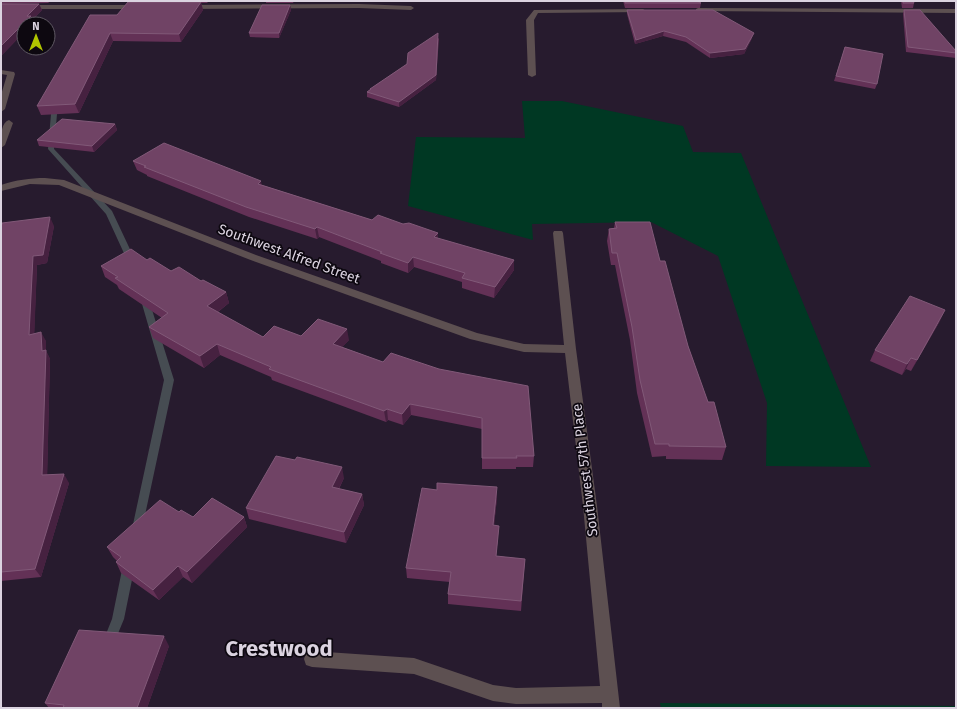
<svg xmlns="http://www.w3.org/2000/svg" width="957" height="709" font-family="'Fira Sans',sans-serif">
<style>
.green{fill:#003823}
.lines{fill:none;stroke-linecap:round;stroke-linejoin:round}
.stream{fill:#464c52;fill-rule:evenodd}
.minor{fill:#5d5051;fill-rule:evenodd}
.wall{fill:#633156}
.shaded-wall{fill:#462140}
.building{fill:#704365;stroke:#815978}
.labels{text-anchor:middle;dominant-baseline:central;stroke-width:3.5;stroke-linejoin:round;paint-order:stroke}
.street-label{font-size:14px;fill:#dbd3e0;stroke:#0d0810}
.near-district-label{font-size:22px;font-weight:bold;fill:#dbd3e0;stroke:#0d0810}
</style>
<rect width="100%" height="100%" fill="#271b2e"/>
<path class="green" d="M522,101H562L683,126L693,152L741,153L871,467L766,466L767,403L718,256L651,222L532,224L533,240L408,206L416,137L525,138Z
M660,703L956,706V708H661Z"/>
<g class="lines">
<path class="stream" d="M57,103L62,104L57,114L54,149L112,211L136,262L135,264H129L128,262L106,214L48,149L51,114Z
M144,294L148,297L174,380L142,529L141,532L137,534L133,532L132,529L164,380L140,297Z
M129,560L133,561L135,565L124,619L112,648L108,650L104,648L102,644L112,619L123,565L125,561Z"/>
<path class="minor" d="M359,4L411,6L414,8L411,10L359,8L186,9L183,7L186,5Z
M1,5H140L143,7L140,9H1Z
M698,8L956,9V13L696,11V9Z
M643,9L646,11L645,12L538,13L534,20L536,75L532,77L528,75L526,20L534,10Z
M1,70L14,72L15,74L5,109L1,112V95L7,75L1,74Z
M9,120L13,123L5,145L1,148C1,139 0,123 9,120Z
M45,178L64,180L256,255L477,333L524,344L564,345L553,233L554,231H562L563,233L576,349L597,506L620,708H602V703L516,704L493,701L414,674L312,667L306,665L304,659L306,653L312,651L414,658L493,685L516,688L600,686L583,506L565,353L524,352L470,339L248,259L59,185L30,184L1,191V185C16,180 30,178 45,178Z"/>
</g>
<path class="wall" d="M1,1H51L48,3L3,4H39L42,10L32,20L33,23L1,56Z
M135,1H209L207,3H201L203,10L181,42L113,41L79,113L41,115L37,106L117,15L136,2Z
M266,1H294L293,3H266Z
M623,1H697L701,3L700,8H625Z
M901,1H913L914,3L913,8H902Z
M290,5L291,10L279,38L250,37L249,33Z
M627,10L752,38L744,54L710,58L686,42L663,36L635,44L627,14Z
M904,10L956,51V58L906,52L903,14Z
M439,38L436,80L399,107L367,97V92L370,90V89L407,64Z
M845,47L877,84L875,89L834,81Z
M115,124L117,130L94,152L39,146L37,140Z
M133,161L262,185L372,220L514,260V270L494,298L462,288V282L414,267L408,273L381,263V261L319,237L317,239L249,217L147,176V175L137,170Z
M615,222L660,261L688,346L708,402L726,447L722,460L666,459V456L652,457L637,393L630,340L615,265H611L607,241L609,229L614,228Z
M54,226L47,263L37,265L34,334L46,341V351L50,359L47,475L69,483L41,577L1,581V228Z
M147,260L171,271L201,281L226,292L229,303L218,312L263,337L301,336L349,340L342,347L383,362L391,353L534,456L533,467H516V469H482V429L411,415L403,425L388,420L386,422L272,380L271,377L220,355L204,368L153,338L149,327L162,318L119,289L117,285L105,277L101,266Z
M940,321L911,371L906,369L902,375L870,361L875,350Z
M344,478L339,489L362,494L364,505L346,543L249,519L246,508Z
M497,498L494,525L498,537L496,556L525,559L521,611L448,604V594L450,582L407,578L406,568Z
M179,512L193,517H244L247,527L192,583L183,577L159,600L121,573L116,562L117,561L113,557L107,547Z
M169,646L147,708H49L45,703Z"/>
<path class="shaded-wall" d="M201,2L203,10L181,42L179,34Z
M39,4L42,10L32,20L33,23L32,24H24V32L1,56V46L27,16Z
M290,5L291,10L279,38V33Z
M664,31L663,36L635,44L636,40Z
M110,33L113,41L79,113L75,104Z
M438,33L436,80L399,107V102Z
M754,33L752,38L744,54L710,58V53Z
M115,124L117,130L94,152L92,146Z
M261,181L263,191L258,184Z
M50,217L54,226L47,263L37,265L34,344L29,335L33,256Z
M317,227L319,237L317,239L315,229Z
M438,233V243L434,237Z
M413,257L414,267L408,273V263Z
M514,260V270L494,298L495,287Z
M226,292L229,303L211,317L207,306Z
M945,310L940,321L911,371L917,360Z
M347,329L349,340L335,355L333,344Z
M41,332L46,341V351L50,359L47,484L42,475V351Z
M217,344L220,355L204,368L200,356Z
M911,358L906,369L902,375L907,364Z
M410,404L411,415L403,425L402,414Z
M387,409L388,420L386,422L384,411Z
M342,467L344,478L334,498L332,487Z
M64,474L69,483L41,577L35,569Z
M497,487V498L493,536V525Z
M362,494L364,505L346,543L344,532Z
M244,517L247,527L192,583L187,572Z
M178,566L183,577L159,600L153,590Z
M164,636L169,646L147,708H137Z"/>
<path class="building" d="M625,1H697L701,3H625Z
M903,1H913L914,3H903Z
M128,2H201L179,34L110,33L75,104L37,106L90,15H117Z
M1,4H39L27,16H31L1,46Z
M262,5H290L279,33H249Z
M627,10H713L754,33L745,49L710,53L686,37L664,31L636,40Z
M904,10H920L956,51V53L908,47Z
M438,33L436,75L399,102L367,92L371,89H370L407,64L408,53Z
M845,47L883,54L877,84L836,76Z
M62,119L115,124L92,146L37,140Z
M164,143L261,181L258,184L372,220L378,215L403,224L409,223L438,233L434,237L514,260L495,287L462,278L465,273L413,257L408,263L380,253L382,252L317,227L315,229L246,207L144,167L146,166L133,161Z
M50,217L43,255L33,256L29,335L41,332L42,351L46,350L42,475L64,474L35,569L1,572V228L2,223Z
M615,222H650L660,261H665L688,346L708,402H714L726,447L669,446V444H655L640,380L632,327L617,253H612L609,229L617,228Z
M131,249L147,260L150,258L171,271L179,267L201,281L203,280L226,292L207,306L263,337L274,326L301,336L318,319L347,329L333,344L383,362L391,353L439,369L528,386L534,456H516L517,458H482V418L410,404L402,414L387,409L384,411L269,369L271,367L217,344L200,356L149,327L168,313L115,278L118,277L101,266Z
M910,296L945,310L917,360L911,358L907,364L875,350Z
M276,456L295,460L297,457L342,467L332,487L362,494L344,532L246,508Z
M437,483L497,487L493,525L499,526L496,556L525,559L521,601L448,594L451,572L406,568L422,488L437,490Z
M212,498L244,517L187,572L178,566L153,590L116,562L121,557L107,547L160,500L179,512L181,510L193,517Z
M79,630L164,636L137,708H63L64,705L45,703Z"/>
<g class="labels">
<g class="street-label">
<text transform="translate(289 254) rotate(20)">Southwest Alfred Street</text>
<text transform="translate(585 470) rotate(-97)">Southwest 57th Place</text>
</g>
<g class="near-district-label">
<text x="279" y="648">Crestwood</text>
</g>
</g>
<rect width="957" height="709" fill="none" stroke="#dbd3e0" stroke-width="4"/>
<g transform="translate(36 36)"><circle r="19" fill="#0d0810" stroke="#5f5963"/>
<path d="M0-3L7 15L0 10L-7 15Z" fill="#b0c500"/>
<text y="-6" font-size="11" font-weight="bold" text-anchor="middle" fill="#dbd3e0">N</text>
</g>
</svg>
